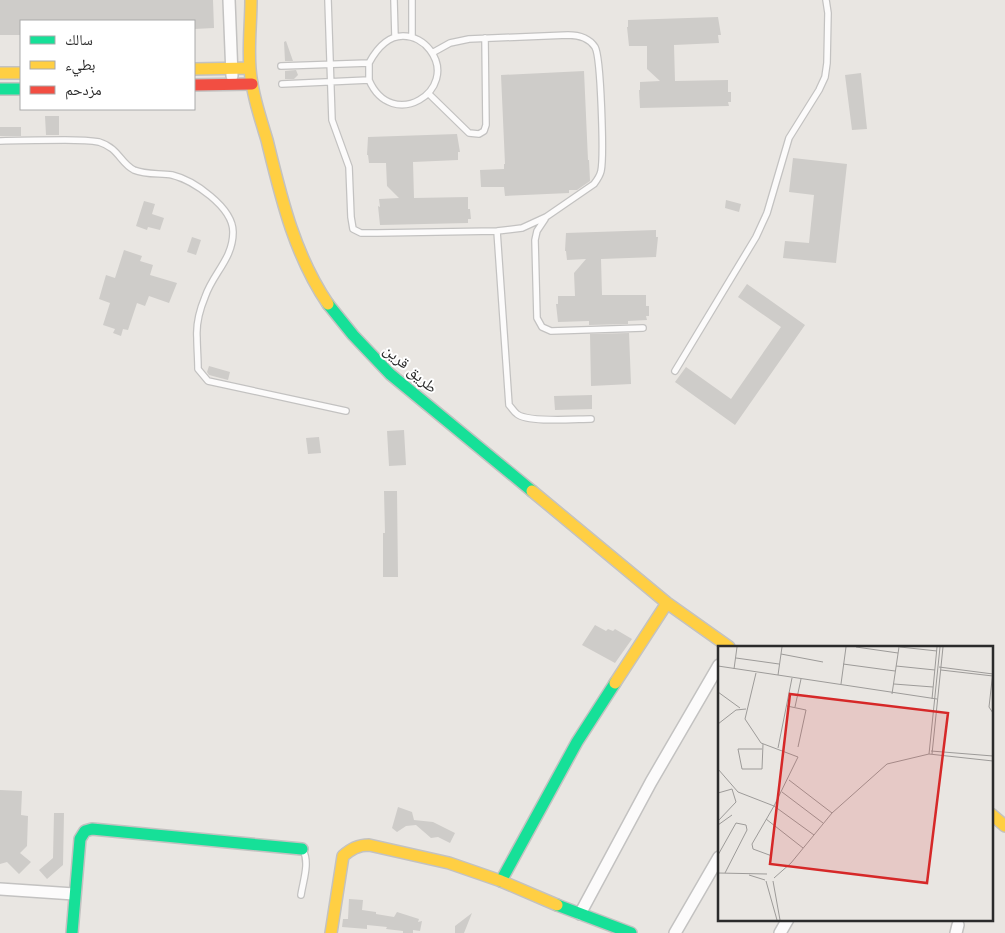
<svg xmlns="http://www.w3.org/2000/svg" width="1005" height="933" font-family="'Open Sans','Noto Naskh Arabic',sans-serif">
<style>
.building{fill:#ceccc9}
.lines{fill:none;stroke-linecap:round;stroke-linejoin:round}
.lane-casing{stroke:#c3c2c1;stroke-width:8}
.street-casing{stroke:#c3c2c1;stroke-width:14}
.fast-casing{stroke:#c3c2c1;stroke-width:14}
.slow-casing{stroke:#c3c2c1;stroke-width:14}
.jam-casing{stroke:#c3c2c1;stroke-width:14}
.lane{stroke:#fcfbfb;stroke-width:5.5}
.street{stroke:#fcfbfb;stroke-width:11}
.fast{stroke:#16e098;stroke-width:11}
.slow{stroke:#ffcf43;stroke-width:11}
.jam{stroke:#f24e42;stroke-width:11}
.labels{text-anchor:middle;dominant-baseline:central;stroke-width:4;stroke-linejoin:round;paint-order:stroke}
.street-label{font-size:16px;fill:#2b2b2b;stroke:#fff}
.inset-road{fill:none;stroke:#9d9b99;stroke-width:1}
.view{fill:#d62828;fill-opacity:0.15;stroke:#d62828;stroke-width:2.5}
.inset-edge{fill:none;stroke:#2b2b2b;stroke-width:2.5}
</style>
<rect width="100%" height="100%" fill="#e9e6e2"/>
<path class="building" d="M0,0H213L214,28L194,29V21H21V35H0Z
M718,17L721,35H718L719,43L674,45L675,81L728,80V92H731V102H728L729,106L640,108L639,90H640V82L660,81L647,69V46H629L627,27H628V20Z
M286,41L293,61H285L284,42Z
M296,70L298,75L294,79H285V71Z
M584,71L588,160H589L590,181L577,190H569V193L505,196L504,187H481L480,170L504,169V164H505L501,75Z
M861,73L867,129L852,130L845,75Z
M45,116H59V135H46Z
M0,127H21V136H0Z
M457,134L460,152H458V160L413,162L414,198L468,197V209H470L471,219H468V223L380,225L378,206L380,207L379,199L399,198L387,186L386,163H369L368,155H367L368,137Z
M793,158L847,164L836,263L783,258L785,241L809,243L814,195L789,192Z
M726,200L741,204L739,212L725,208Z
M144,201L155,204L152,214L164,218L160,230L148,227L147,230L136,226Z
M656,230V237H658L656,257L601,259L602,295H646V306H649V316H646L647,320L628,321V324L589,325V321L558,322L556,304H558V296H575L574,273L586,259L567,260L566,251H565L566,233Z
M192,237L201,240L196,255L187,252Z
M124,250L142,256L140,261L153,265L150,275L177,283L169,303L149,296L145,306L137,303L128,330L123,329L121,336L113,333L115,329L103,325L110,303L99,299L106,275L115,278Z
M747,284L805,325L735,425L675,382L686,367L731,399L781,327L738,297Z
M629,333L631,384L591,386L590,334Z
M209,366L230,372L228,380L209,375L207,372Z
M592,395V409L555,410L554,396Z
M404,430L406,465L389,466L387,431Z
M319,437L321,453L308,454L306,438Z
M384,491H397L398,577H383V533H385Z
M595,625L606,631L608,629L613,631L615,629L632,639L615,663L582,645Z
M0,790L22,791L21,815L28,816L27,846L20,853L31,862L19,874L7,862L0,864Z
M398,807L412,812L414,820L433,822L455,833L450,843L438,837L431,838L416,825L406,826L397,832L392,828Z
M54,813H64L63,865L47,879L39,870L53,858Z
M349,899L363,900L362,910L376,912V914L394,917L397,912L419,919L418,922L422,921L420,931L413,930V933H403V931L386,929L387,927L367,925V929L342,927L343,919H348Z
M472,913L464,933H455V926Z"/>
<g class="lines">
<g class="lane-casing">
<path id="lane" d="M328,0L332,120L349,167L351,217L353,229L361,233H377L497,231L522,228L546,217L594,184C597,180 600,176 601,171C604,157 601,57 595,47C589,38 578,35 568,35L469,39L450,43L432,53
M394,0L395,37
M412,0V37
M369,63V80
M281,66L369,63C376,50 387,36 403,36C414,36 424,42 430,50C460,90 392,133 369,80L282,84
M429,94L469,133L479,134L484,131L486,125L485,38
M0,141C22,140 43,140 65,140C76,140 88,140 99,142C119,148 120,163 134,170C146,175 160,173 172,175C193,180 233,207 233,232C233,259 213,273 205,297C200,309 196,325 197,338C197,348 198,358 198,369L208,381L346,411
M545,219L537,231L535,240L537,318L542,327L551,331L643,328
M497,231L509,405C512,408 514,412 517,414C528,423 576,419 591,419
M675,371L756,237L767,213L789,138L819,90L825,77L827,63L828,13L826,0
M301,895C303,881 310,863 303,850"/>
</g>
<g class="street-casing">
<path id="street" d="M229,0L232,76
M0,889L74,894
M580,914L651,782L719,665
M675,933L719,857
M780,933L788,919
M956,933L958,925"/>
</g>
<g class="fast-casing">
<path id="fast" d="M0,89H21
M328,304L353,335L390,374L532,491
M501,881L577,742L615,683
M557,905L631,933
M72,933L80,839L85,831L92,829L302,849"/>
</g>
<g class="slow-casing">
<path id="slow" d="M251,0C251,23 248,46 250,69C252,93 260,117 267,140C281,197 294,254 328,304
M194,69L250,68
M0,73H21
M532,491L667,603L729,647
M615,683L667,603
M991,814L1005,826
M331,933L343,856C351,849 358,845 369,845L449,863L501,881L557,905"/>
</g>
<g class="jam-casing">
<path id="jam" d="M194,85L252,84"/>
</g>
<use href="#lane" class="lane"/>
<use href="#street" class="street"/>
<use href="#fast" class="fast"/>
<use href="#slow" class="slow"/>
<use href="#jam" class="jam"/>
</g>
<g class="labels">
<g class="street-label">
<text transform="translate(411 368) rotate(41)">طريق قرين</text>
</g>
</g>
<g transform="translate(718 646)">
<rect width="275" height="275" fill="#e9e6e2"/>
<path class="inset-road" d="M138,1L180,7M182,1L219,5M63,8L105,16M18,12L61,18M125,18L177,25M0,20L219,53M178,20L217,24M221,21L275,28M16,23L19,1M223,24L275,30M275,25L271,61L275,67M38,27L27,73L43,97L80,111L56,160L96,189M60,29L64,1M123,38L128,1M176,38L215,41M0,46L22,62M174,48L181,1M214,53L219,1M69,60L88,64L80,101M77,61L83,33M0,78L18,64L28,63M60,102L74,32M44,103H20L24,123H44L45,98M213,105L275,110M211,108L222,1M214,108L225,1M0,123L20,146L56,160L34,198L35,203L54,210M71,134L114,167M64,146L105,177M0,147L14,143L18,156L0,175M48,173L85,202M0,179L14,169M0,209L18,177L28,179L29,184L7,227M0,227L49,228M31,229L47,234M56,232L73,217L114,167L169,118L211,108L275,115M48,235L59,274M55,235L62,274"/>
<path class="view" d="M72,48L230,67L209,237L52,218Z"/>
<rect width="275" height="275" class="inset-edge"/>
</g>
<rect x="20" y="20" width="175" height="90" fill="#ffffff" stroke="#aaaaaa"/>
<rect x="30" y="36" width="25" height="8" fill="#16e098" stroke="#aaaaaa"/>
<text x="65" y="45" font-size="15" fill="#2b2b2b">سالك</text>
<rect x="30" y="61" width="25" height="8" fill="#ffcf43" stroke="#aaaaaa"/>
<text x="65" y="70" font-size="15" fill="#2b2b2b">بطيء</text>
<rect x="30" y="86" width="25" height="8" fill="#f24e42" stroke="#aaaaaa"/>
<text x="65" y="95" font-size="15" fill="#2b2b2b">مزدحم</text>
</svg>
